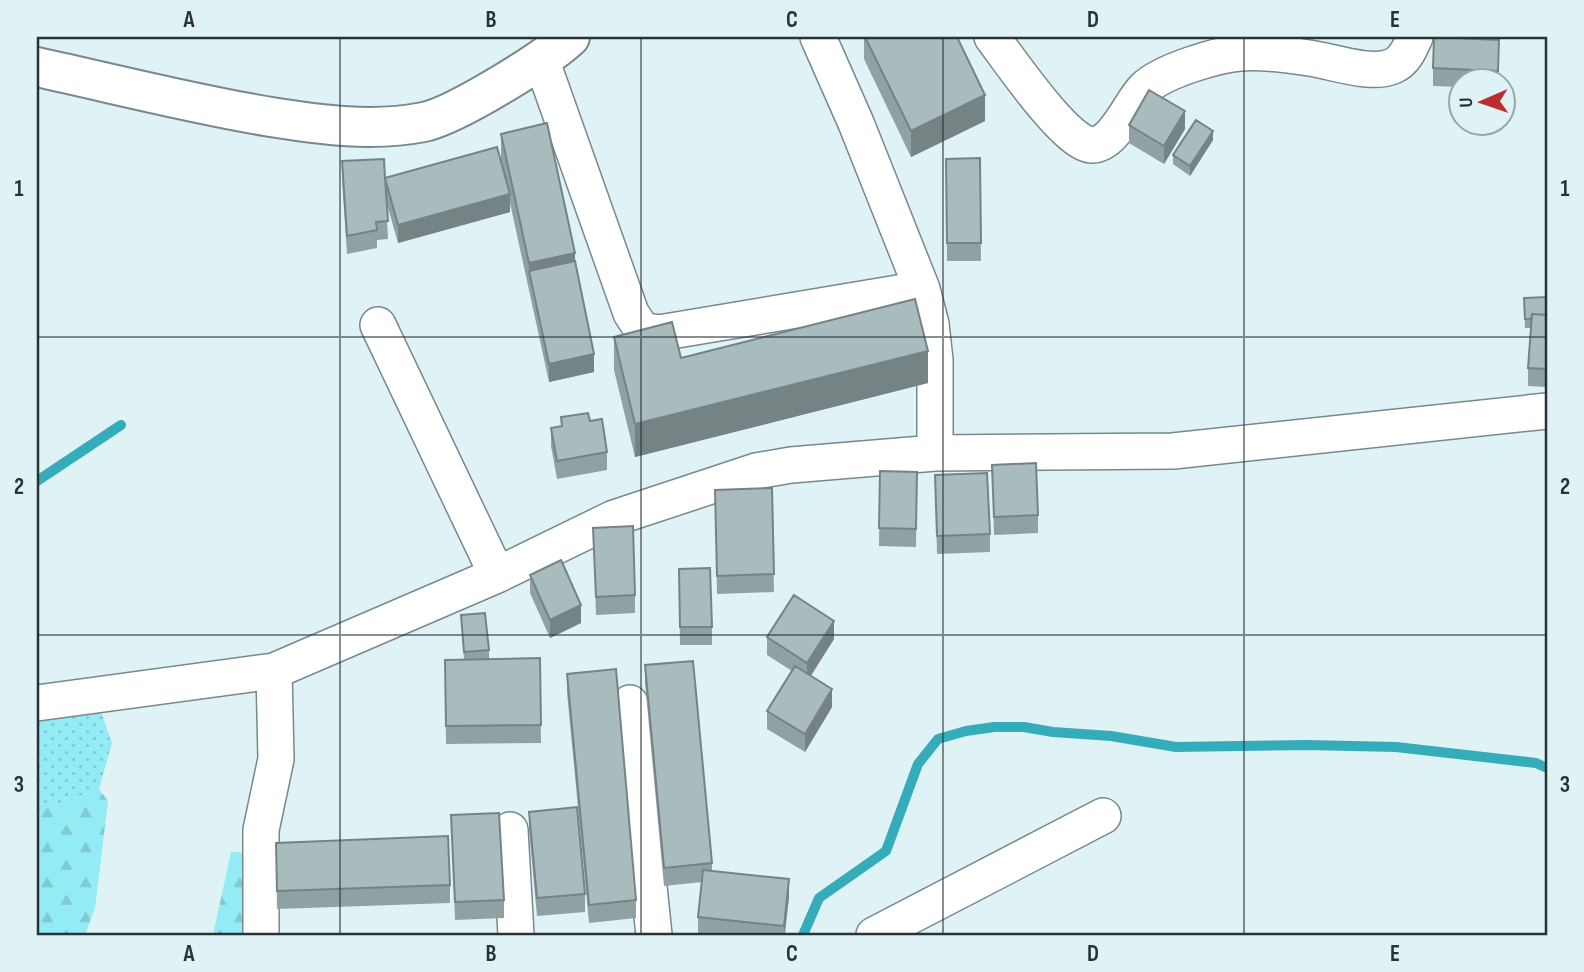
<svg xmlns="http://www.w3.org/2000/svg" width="1584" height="972" font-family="'Sofia Sans Condensed',sans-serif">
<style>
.grass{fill:url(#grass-dots)}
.forest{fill:url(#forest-firs)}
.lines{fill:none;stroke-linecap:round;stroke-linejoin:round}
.stream{stroke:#35acb9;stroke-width:10}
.minor-casing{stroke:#77898c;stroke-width:38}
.tertiary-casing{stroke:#77898c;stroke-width:42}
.minor{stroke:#fff;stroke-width:35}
.tertiary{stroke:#fff;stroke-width:38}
.wall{fill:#90a1a3}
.shaded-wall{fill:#768384}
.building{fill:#a8bbbd;stroke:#768384;stroke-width:2}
.grid{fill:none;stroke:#2a3233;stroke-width:2;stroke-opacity:0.55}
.neatline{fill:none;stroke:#2a3233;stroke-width:2.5}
.grid-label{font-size:23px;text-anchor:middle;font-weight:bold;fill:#2a3233}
</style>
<defs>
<pattern id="grass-dots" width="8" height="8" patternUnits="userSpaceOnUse" patternTransform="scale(1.75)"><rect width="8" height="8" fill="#93ebf6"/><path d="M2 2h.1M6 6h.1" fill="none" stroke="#7fcad3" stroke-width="1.8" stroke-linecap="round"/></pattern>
<pattern id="forest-firs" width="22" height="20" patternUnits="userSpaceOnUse" patternTransform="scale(1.75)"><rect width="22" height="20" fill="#93ebf6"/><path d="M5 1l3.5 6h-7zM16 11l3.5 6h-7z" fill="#7fcad3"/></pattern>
</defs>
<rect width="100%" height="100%" fill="#dff3f6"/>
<path class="grass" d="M94,692L112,743L99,789L37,812V696Z"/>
<path class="forest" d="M99,789L108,801L95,908L85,935H37V812Z
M231,852L247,853L252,935H213Z"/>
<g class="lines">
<path class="stream" d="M37,481L121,425
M803,935L819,898L886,851L918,764L938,739L966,731L994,727H1024L1053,732L1111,736L1176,747L1307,745L1396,747L1536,763L1547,768"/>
<g class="minor-casing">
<path id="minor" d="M818,37L856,123L922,289L931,324L935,360V453
M992,37C1008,58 1067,145 1092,145C1116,144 1130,102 1145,88C1163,71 1216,55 1240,53C1259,51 1289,55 1309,58C1332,61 1371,76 1393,66C1405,61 1410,48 1415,37
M541,59L631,313L642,330L658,333L671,331L922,289
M378,325L497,575L614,518L756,471L791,465L935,453L1173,451L1547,411
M37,703L274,671L497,575
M630,703L654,935
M510,830L516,935
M261,935V830L276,759L274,671
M874,935L1103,816"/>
</g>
<g class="tertiary-casing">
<path id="tertiary" d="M37,67C115,84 192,104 271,117C321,125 373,132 424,122C456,115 545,60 570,37"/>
</g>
<use href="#minor" class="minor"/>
<use href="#tertiary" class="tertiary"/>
</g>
<path class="wall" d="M864,37H957L985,121L911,157L864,59Z
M1499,40L1498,80H1461V87L1433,86V68Z
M1129,125L1185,129L1164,164L1129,143Z
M501,134L575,261L594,372L549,382L510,203V212L398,243L386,201L388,239L377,240V248L347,254L342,179V161L385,178L501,159Z
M1213,140L1190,176L1173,164V155Z
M980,158L981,261H947L946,159Z
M1547,297V387L1528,386V368L1531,328H1525L1524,298Z
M614,337L681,358L928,383L635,457L614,370Z
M561,417L590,421L607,452V470L557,479L551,446V428L561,426Z
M992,465L1038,515V533L994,535Z
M880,471L917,472L916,547L879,546Z
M935,475L990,534V552L937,554Z
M772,488L774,592L717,594L715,490Z
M593,528L635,595V613L596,615Z
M530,575L581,623L550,638L530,593Z
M679,587L712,627V645H680Z
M461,615L489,650V659L540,658L541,743L446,744L445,660H464Z
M767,637L834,639L811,676L832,707L805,752L767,729V711L792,671L767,655Z
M645,665L712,863V871L789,897L785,935H698V917L702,882L664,886L645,683Z
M567,674L636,900V918L589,923L567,692Z
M529,812L585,894V912L537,916L529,830Z
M451,815L504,900V918L455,920Z
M276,843L450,885V903L277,909Z"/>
<path class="shaded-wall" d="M985,95V121L911,157V131Z
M1185,111V129L1164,164V146Z
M1213,131V140L1190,176V166Z
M510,194V212L398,243V225Z
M575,253V279L529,271V263Z
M928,351V383L635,457V424Z
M594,354V372L549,382V364Z
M581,605V623L550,638V620Z
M834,621V639L807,681V663Z
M832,689V707L805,752V734Z
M789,879V897L784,935V926Z"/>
<path class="building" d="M865,37H957L985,95L911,131Z
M1434,37L1499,40L1498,71L1433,68Z
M1149,90L1185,111L1164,146L1129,125Z
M1196,120L1213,131L1190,166L1173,155Z
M547,123L575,253L529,263L501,134Z
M497,147L510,194L398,225L385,178L388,221L376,222L377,230L347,236L342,161L384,159L385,178Z
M980,158L981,243H947L946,159Z
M575,261L594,354L549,364L529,271Z
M1547,297V315L1532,314L1531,319H1525L1524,298Z
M915,299L928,351L635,424L614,337L672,322L681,358Z
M1532,314L1547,315V369L1528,368Z
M588,413L590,421L602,419L607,452L557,461L551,428L562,426L561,417Z
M1036,463L1038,515L994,517L992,465Z
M880,471L917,472L916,529L879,528Z
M987,473L990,534L937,536L935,475Z
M772,488L774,574L717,576L715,490Z
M633,526L635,595L596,597L593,528Z
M561,560L581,605L550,620L530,575Z
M710,568L712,627H680L679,569Z
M794,595L834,621L807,663L767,637Z
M485,613L489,650L464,652L461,615Z
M540,658L541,725L446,726L445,660Z
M693,661L712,863L664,868L645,665Z
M795,666L832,689L805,734L767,711Z
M616,669L636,900L589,905L567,674Z
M577,807L585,894L537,898L529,812Z
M499,813L504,900L455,902L451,815Z
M448,836L450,885L277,891L276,843Z
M703,870L789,879L784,926L698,917Z"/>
<path class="grid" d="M340,37V935M641,37V935M943,37V935M1244,37V935M37,337H1547M37,635H1547"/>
<rect width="1584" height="972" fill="none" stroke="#dff3f6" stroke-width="77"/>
<g transform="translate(1482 102) rotate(268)"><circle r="33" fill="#dff3f6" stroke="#97a6a8" stroke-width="2"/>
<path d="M0-5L12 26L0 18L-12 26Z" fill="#bc2d2f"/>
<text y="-10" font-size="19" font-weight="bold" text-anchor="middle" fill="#2a3233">U</text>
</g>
<rect x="38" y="38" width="1508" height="896" class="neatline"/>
<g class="grid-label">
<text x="189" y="27">A</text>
<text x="491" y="27">B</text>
<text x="792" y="27">C</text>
<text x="1093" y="27">D</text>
<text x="1395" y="27">E</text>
<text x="19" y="196">1</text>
<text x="1565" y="196">1</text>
<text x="19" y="494">2</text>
<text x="1565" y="494">2</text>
<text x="19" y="792">3</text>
<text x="1565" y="792">3</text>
<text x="189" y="961">A</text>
<text x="491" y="961">B</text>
<text x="792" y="961">C</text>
<text x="1093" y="961">D</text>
<text x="1395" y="961">E</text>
</g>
</svg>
